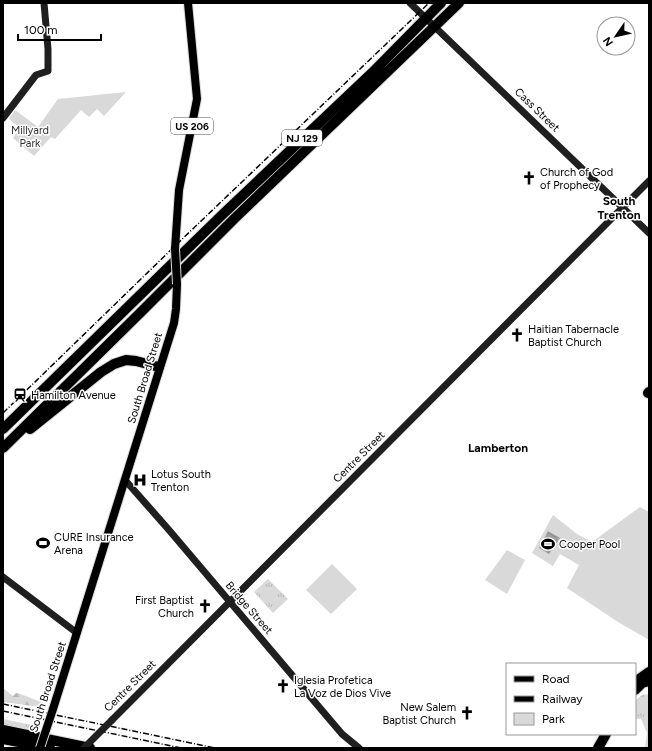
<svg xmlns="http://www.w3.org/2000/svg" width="652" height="751" font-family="Figtree,sans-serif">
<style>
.grass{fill:url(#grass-tufts)}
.forest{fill:url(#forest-firs)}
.green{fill:#d9d9d9}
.water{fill:url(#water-waves)}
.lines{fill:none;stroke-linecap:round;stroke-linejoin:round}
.primary-casing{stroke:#dbdbdb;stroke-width:10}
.highway-casing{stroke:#dbdbdb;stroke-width:12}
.secondary{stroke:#1f1f1f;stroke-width:7}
.primary{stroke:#000;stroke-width:8}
.highway{stroke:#000;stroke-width:10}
.rail{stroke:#000;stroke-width:1.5;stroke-dasharray:6 2 1 2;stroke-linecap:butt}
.primary-bridge-casing{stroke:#dbdbdb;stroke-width:10;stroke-linecap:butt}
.secondary-bridge{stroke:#1f1f1f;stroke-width:7}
.primary-bridge{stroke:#000;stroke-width:8}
.labels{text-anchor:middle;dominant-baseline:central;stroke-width:3;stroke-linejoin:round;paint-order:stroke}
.shield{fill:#fff;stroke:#4c4c4c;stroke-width:1}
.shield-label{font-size:10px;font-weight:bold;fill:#000}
.street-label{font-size:11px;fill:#000;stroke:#fff}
.park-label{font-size:11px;fill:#303030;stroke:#fff}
.poi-label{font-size:11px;fill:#000;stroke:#fff;text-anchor:start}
.neighbourhood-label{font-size:12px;font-weight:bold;fill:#000;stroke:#fff}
</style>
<defs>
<pattern id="grass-tufts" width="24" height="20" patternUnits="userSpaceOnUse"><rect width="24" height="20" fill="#d9d9d9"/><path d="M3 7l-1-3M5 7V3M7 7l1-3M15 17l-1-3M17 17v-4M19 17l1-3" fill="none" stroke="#b8b8b8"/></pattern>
<pattern id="forest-firs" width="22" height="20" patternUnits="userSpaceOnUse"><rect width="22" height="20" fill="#d9d9d9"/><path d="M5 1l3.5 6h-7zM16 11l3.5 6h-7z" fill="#b8b8b8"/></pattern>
<pattern id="water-waves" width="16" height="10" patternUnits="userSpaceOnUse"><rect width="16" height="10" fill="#a0a0a0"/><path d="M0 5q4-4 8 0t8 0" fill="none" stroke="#888"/></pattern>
</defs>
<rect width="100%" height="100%" fill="#fff"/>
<path class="grass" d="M268,579L288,599L273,613L254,592Z
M649,694V748H645L647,733L641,719H635V701L642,695Z
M3,719L36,726L35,732L3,725Z"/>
<path class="forest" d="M3,688L13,696L16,693H18L41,702L40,707L3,702Z"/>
<path class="green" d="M126,92L104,116L97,109L89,117L81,110L55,139L51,137L34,156L13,138L20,128L9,119L15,110L38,127L58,99Z
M640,507L649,512V640L618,622L567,588L579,565L560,554L553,566L532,553L553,515L577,534L592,542Z
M507,550L525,560L507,594L485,580Z
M332,564L357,589L331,614L306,590Z"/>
<path class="water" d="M548,531L560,538L549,554L539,548Z"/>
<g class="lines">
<g class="primary-casing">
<path id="primary" d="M175,249L179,190L197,99L188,3
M53,709L174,323L176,309L177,284"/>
</g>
<g class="highway-casing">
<path id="highway" d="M648,393L649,392
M3,429L222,215L373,72L441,3
M30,429L101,372L114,364L126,360L136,361L159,367
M3,448L139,314L235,218L459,3
M635,682L649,672
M635,690L642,683L649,681
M3,730L90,748
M3,739L50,748
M598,748L606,734"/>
</g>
<path class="secondary" d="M410,3L649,233
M3,118L36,75L48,71V49L44,3
M125,480L169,530L342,734L359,748
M3,577L77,633
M112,720L649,181"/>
<use href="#primary" class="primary"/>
<use href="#highway" class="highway"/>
<path class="rail" d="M3,413L176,245L429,3
M3,704L215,748
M3,711L181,748"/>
<g class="primary-bridge-casing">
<path id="primary-bridge" d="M175,249L177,284
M40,748L53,709"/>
</g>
<path class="secondary-bridge" d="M84,748L112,720"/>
<use href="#primary-bridge" class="primary-bridge"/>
</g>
<defs>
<g id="church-bare" transform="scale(1.08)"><path d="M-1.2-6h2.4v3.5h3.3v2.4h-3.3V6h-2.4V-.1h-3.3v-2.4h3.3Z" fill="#000" stroke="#fff" stroke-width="2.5" paint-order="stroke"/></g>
<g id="station-bare" transform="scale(1.08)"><path d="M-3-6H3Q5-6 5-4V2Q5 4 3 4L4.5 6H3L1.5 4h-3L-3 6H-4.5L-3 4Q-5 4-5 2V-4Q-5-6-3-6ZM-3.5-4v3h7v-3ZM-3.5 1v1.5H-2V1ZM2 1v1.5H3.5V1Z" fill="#000" stroke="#fff" stroke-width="2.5" paint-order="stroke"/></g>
<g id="hospital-bare" transform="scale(1.08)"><path d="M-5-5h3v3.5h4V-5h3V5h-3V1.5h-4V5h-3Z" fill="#000" stroke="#fff" stroke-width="2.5" paint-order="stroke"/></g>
<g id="stadium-bare" transform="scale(1.08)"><path d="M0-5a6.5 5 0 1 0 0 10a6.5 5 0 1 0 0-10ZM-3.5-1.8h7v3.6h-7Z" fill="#000" stroke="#fff" stroke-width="2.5" paint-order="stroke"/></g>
</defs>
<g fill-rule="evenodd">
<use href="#church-bare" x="529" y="178"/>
<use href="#church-bare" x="517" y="335"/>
<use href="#station-bare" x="20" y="395"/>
<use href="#hospital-bare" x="140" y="480"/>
<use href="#stadium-bare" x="43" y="543"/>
<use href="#stadium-bare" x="548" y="544"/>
<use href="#church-bare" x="205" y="606"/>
<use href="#church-bare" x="283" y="686"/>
<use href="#church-bare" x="467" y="713"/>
</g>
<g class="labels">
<g class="shield">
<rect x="171" y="118" width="42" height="16" rx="3"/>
<rect x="282" y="130" width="40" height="16" rx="3"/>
</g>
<g class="shield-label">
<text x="192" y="126">US 206</text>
<text x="302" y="138">NJ 129</text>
</g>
<g class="street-label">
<text transform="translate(537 110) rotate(44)">Cass Street</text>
<text transform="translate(145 378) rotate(-73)">South Broad Street</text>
<text transform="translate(359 457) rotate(-45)">Centre Street</text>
<text transform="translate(249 608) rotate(49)">Bridge Street</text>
<text transform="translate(130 686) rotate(-45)">Centre Street</text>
<text transform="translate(48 687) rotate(-72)">South Broad Street</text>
</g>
<g class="park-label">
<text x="30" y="130">Millyard<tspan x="30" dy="13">Park</tspan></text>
</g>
<g class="poi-label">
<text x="540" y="172">Church of God<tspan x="540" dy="13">of Prophecy</tspan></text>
<text x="528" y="329">Haitian Tabernacle<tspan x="528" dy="13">Baptist Church</tspan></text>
<text x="31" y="395">Hamilton Avenue</text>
<text x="151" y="474">Lotus South<tspan x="151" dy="13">Trenton</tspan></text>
<text x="54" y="537">CURE Insurance<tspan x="54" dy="13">Arena</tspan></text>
<text x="559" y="544">Cooper Pool</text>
<text x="194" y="600" text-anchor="end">First Baptist<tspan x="194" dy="13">Church</tspan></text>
<text x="294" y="680">Iglesia Profetica<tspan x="294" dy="13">La Voz de Dios Vive</tspan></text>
<text x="456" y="707" text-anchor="end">New Salem<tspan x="456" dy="13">Baptist Church</tspan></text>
</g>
<g class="neighbourhood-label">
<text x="619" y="201">South<tspan x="619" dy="14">Trenton</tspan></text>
<text x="498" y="448">Lamberton</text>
</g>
</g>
<rect width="652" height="751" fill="none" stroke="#000000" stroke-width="8"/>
<rect x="506" y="663" width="130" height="72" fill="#ffffff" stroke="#999999"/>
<rect x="514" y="676" width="20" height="6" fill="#000000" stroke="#999999"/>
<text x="542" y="683" font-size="12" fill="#000000">Road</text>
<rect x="514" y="696" width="20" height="6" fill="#000000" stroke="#999999"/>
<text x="542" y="703" font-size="12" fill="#000000">Railway</text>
<rect x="514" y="713" width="20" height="12" fill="#d9d9d9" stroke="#999999"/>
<text x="542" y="723" font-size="12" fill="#000000">Park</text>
<g transform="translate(616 36) rotate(236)"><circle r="19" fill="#ffffff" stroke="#999999"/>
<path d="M0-3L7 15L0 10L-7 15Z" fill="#000000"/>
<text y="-6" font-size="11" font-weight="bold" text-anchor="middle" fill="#000000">N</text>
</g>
<path d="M18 34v6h83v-6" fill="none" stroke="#000000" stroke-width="2"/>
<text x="24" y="34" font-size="12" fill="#000000" stroke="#ffffff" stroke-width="3" paint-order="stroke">100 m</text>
</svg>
